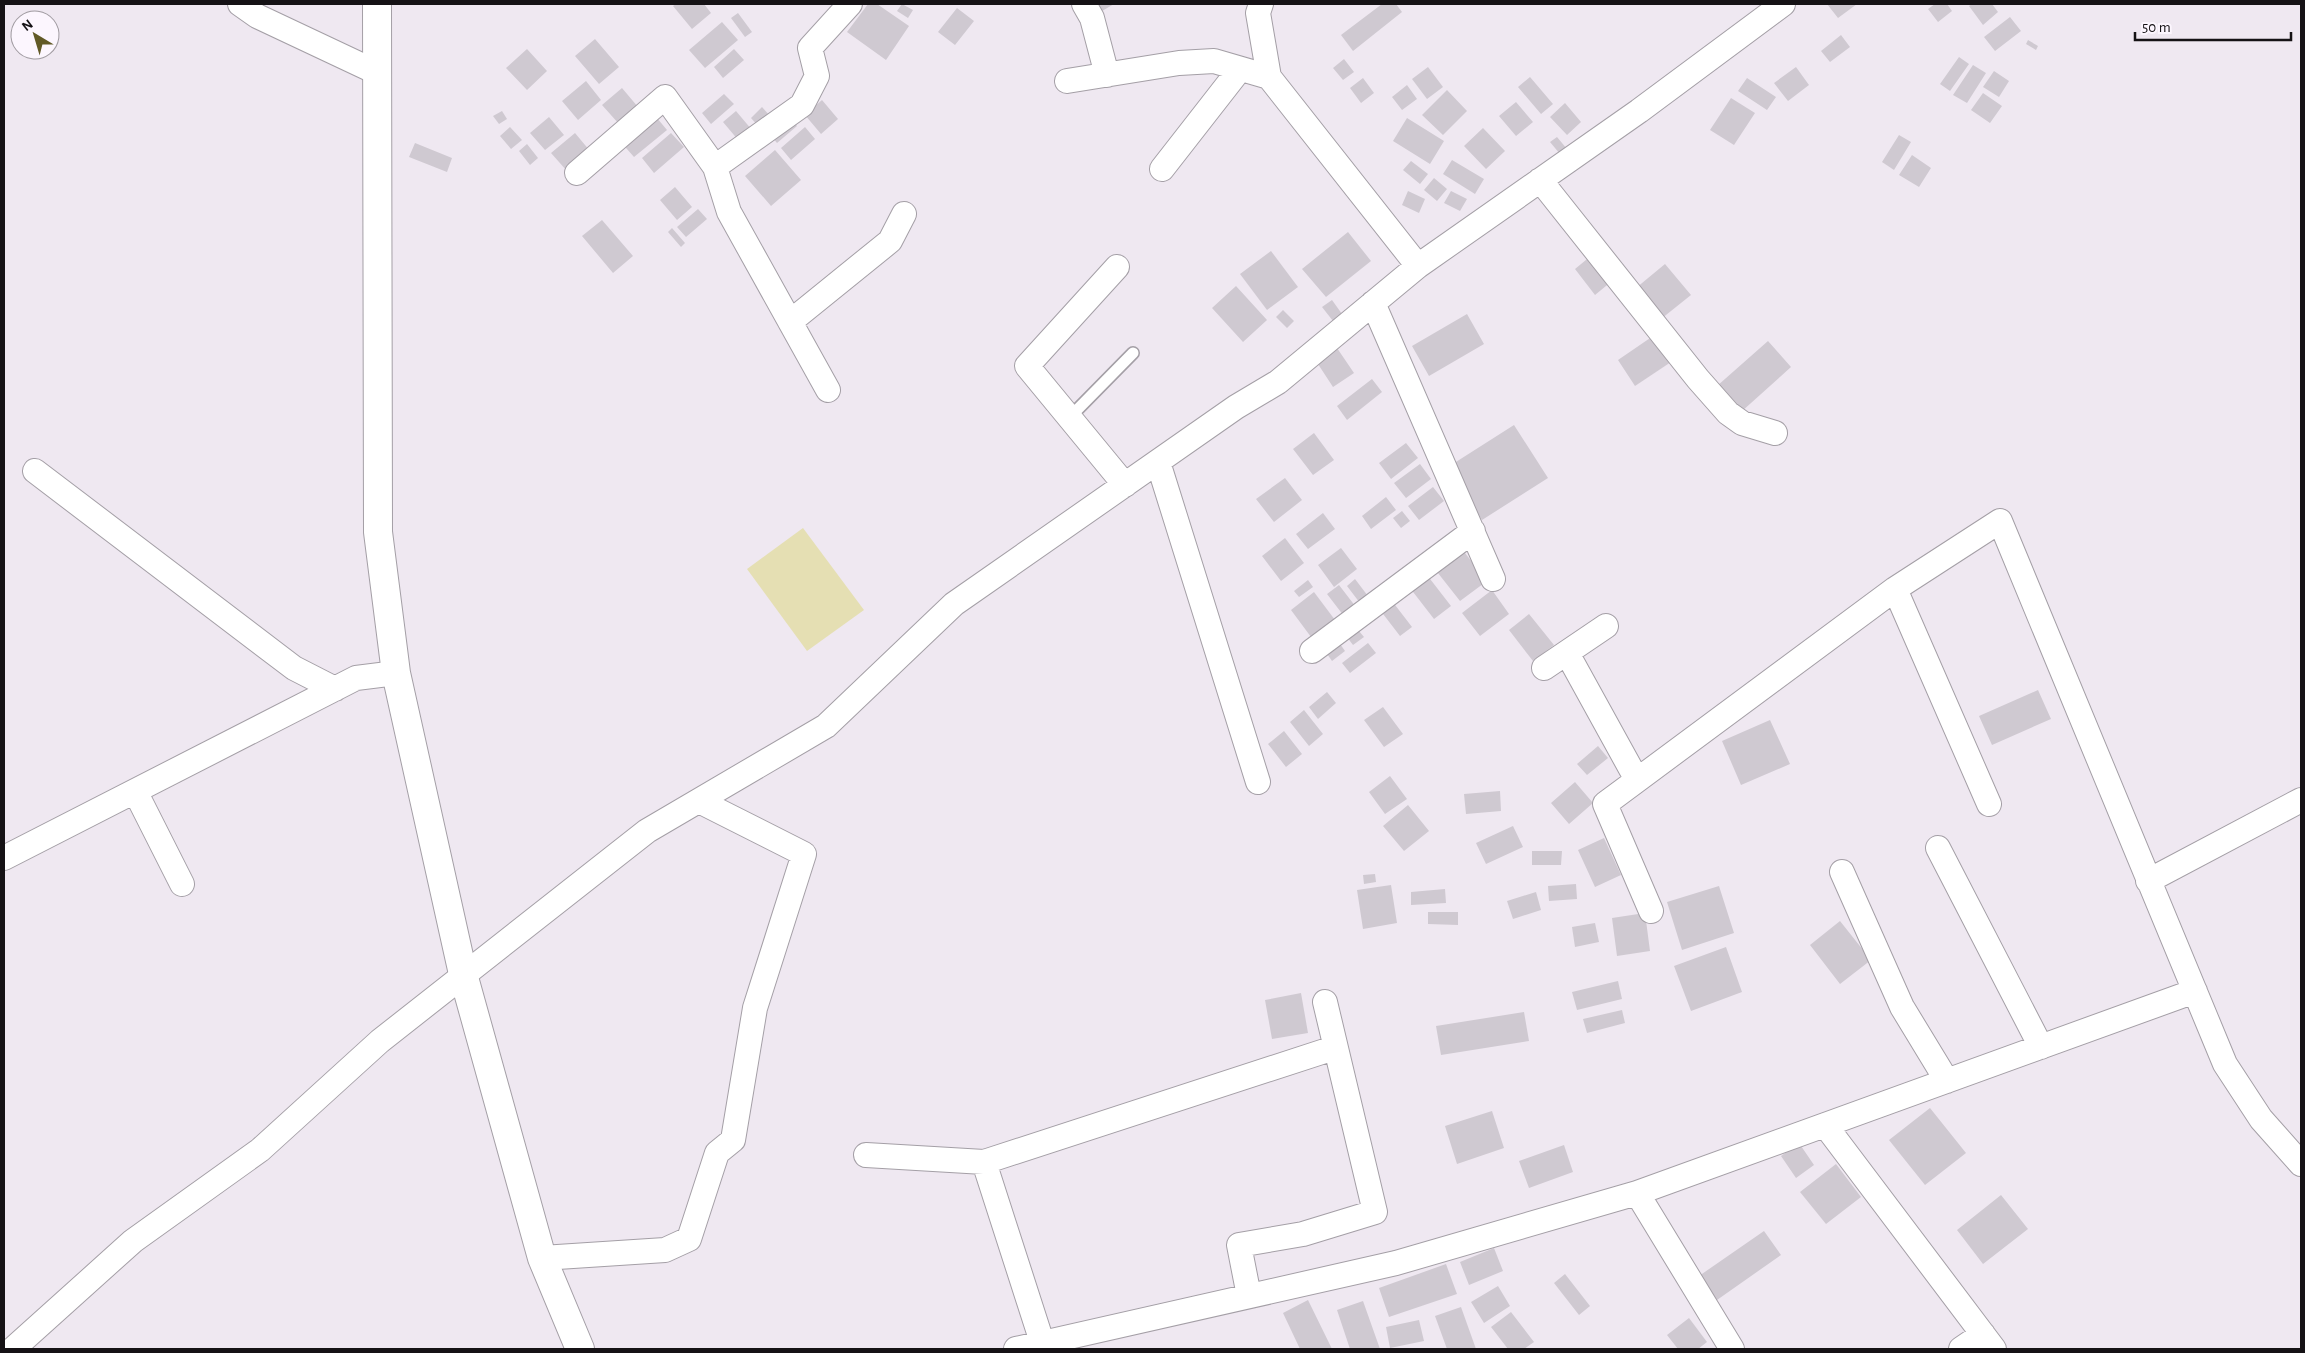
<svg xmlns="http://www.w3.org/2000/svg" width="2305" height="1353" font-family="'Alegreya Sans',sans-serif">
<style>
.green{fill:#e5dfb3}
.building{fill:#cfc9d1}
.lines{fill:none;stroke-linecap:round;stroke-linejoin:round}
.lane-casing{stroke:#a49fa6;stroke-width:14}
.street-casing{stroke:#a49fa6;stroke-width:26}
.secondary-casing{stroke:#a49fa6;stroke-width:30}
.lane{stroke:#fff;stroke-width:11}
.street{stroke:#fff;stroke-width:24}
.secondary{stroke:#fff;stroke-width:28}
</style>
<rect width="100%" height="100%" fill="#efe8f1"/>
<path class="green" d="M803,528L864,610L807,651L747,569Z"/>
<path class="building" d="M676,4H704L711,13L692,29L673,6Z
M868,4H877L909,26L886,60L847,32Z
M902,4L913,10L908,18L897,11Z
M1091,4H1114L1097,14Z
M1382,4H1396L1402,12L1353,51L1341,35Z
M1827,4H1857L1838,18Z
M1935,4H1947L1952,11L1938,22L1928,9Z
M1972,4H1992L1998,12L1983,25L1969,6Z
M957,8L974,21L955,45L938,32Z
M738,13L752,32L745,37L731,18Z
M2010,17L2021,31L1995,51L1984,37Z
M722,22L738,40L705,68L689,50Z
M1841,35L1850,47L1830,62L1821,51Z
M595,39L619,67L599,84L575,56Z
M2028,40L2038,46L2036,50L2026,44Z
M527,49L547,71L527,90L506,68Z
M734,49L744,60L723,78L714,67Z
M1959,57L1969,64L1950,91L1940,84Z
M1344,59L1354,72L1343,80L1333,68Z
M1973,65L1986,73L1967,103L1953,95Z
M1428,67L1443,87L1427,99L1412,79Z
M1796,67L1809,85L1788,101L1774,83Z
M1994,71L2009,81L1999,97L1983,87Z
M1530,77L1553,104L1541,114L1518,87Z
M1363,78L1374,93L1361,103L1350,88Z
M1747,78L1776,97L1767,110L1738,91Z
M586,81L601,100L578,120L562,101Z
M1407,85L1417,99L1402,110L1392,97Z
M622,88L638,107L619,124L602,105Z
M1447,90L1467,111L1443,135L1422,115Z
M1983,93L2002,106L1990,123L1971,110Z
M724,94L734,104L711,124L702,113Z
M1731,98L1755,113L1734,145L1710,130Z
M822,100L838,119L821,134L805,115Z
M1516,102L1533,122L1516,136L1499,116Z
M1565,103L1581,122L1567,135L1550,117Z
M762,107L770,116L759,127L751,118Z
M502,111L507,119L499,124L493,116Z
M736,111L752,130L739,141L723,122Z
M652,112L667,130L634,157L619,140Z
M549,117L564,135L545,150L530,133Z
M1407,118L1444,141L1430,164L1393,141Z
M791,119L797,126L777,143L771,136Z
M510,127L522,140L511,149L500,136Z
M805,127L815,139L791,160L781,148Z
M1483,128L1505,151L1486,169L1464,146Z
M575,133L590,151L567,171L551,153Z
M671,133L684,147L654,173L642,158Z
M1899,135L1911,142L1894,170L1882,162Z
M1557,137L1567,149L1560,154L1550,142Z
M415,143L452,158L447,172L409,157Z
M527,144L538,158L530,165L519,151Z
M775,150L801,180L771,206L745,176Z
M1912,155L1931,168L1919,187L1899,175Z
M1452,160L1484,179L1475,194L1443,174Z
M1411,161L1428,174L1420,184L1403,170Z
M1434,178L1447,189L1437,201L1424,190Z
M675,187L692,207L677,220L660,200Z
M1408,191L1425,199L1419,213L1402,205Z
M1451,191L1467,199L1460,211L1444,203Z
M698,209L707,219L686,237L677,227Z
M602,220L633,256L613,273L582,236Z
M672,228L685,243L681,247L668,232Z
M1348,232L1371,261L1326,297L1302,269Z
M1271,251L1298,287L1267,310L1240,274Z
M1592,255L1612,281L1595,295L1575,269Z
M1665,264L1691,295L1661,319L1636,288Z
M1236,286L1267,320L1243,342L1212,308Z
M1332,300L1342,314L1333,321L1322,307Z
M1283,310L1294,321L1287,328L1276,317Z
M1467,314L1484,344L1429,376L1412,346Z
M1656,334L1674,360L1635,386L1618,360Z
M1768,341L1791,367L1741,412L1717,386Z
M1337,348L1354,373L1333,387L1316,361Z
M1372,379L1382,392L1347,420L1337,406Z
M1514,425L1548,478L1482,520L1448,467Z
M1314,433L1334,460L1313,475L1293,449Z
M1406,443L1418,458L1391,479L1379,463Z
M1420,464L1431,479L1406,498L1394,483Z
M1285,478L1302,500L1274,522L1256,499Z
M1433,487L1444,501L1419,520L1408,506Z
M1386,497L1396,510L1371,529L1362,516Z
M1402,511L1410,521L1401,528L1393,518Z
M1323,513L1335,529L1308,549L1296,534Z
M1285,538L1304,563L1281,581L1262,556Z
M1341,548L1357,569L1334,587L1318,565Z
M1461,548L1487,581L1460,601L1434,568Z
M1427,575L1451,606L1434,619L1410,588Z
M1355,579L1371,600L1363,607L1347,586Z
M1308,580L1313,587L1299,597L1294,591Z
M1339,585L1359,611L1347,620L1327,594Z
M1492,590L1509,614L1480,636L1462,613Z
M1314,592L1338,624L1314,641L1291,610Z
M1392,601L1412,627L1400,636L1380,610Z
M1529,614L1554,645L1533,661L1509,630Z
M1354,625L1364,637L1353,645L1344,633Z
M1338,641L1345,651L1332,661L1325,651Z
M1368,643L1376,653L1350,673L1342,663Z
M2038,690L2051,719L1992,745L1979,716Z
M1327,692L1336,703L1318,719L1309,707Z
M1383,707L1403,734L1384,747L1364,720Z
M1304,710L1323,734L1309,746L1290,722Z
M1770,720L1790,764L1741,785L1722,741Z
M1284,731L1302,754L1286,767L1268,744Z
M1598,746L1608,758L1587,775L1577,764Z
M1390,776L1407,799L1385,814L1369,792Z
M1575,782L1593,803L1569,824L1551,803Z
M1500,791L1501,811L1466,814L1464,794Z
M1408,805L1429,831L1404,851L1383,826Z
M1513,826L1523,847L1486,864L1476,843Z
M1604,838L1621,875L1595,887L1578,850Z
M1532,851H1562L1561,865H1532Z
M1375,874L1376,882L1364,884L1363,875Z
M1576,884L1577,899L1549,901L1548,886Z
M1391,885L1397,923L1363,929L1357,890Z
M1719,886L1734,933L1682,950L1667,902Z
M1445,889L1446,903L1411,905V892Z
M1536,892L1541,910L1513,919L1507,901Z
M1428,912H1458V925L1428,924Z
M1645,913L1650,951L1617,956L1612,918Z
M1840,921L1871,960L1840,984L1810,945Z
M1595,923L1599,942L1575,947L1572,927Z
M1726,947L1742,992L1691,1011L1674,966Z
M1618,981L1622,999L1577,1010L1572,992Z
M1301,993L1308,1033L1272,1039L1265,1000Z
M1622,1010L1625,1023L1587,1033L1583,1019Z
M1524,1012L1529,1041L1441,1055L1436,1026Z
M1930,1108L1966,1153L1925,1185L1889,1140Z
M1492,1111L1504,1148L1457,1164L1445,1126Z
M1799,1143L1814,1165L1796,1178L1781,1156Z
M1564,1145L1573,1172L1529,1188L1519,1161Z
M1836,1164L1861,1197L1826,1224L1800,1192Z
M2001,1195L2028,1229L1983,1264L1957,1230Z
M1764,1231L1781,1255L1717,1300L1699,1276Z
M1494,1248L1503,1271L1469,1285L1460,1262Z
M1446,1264L1457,1294L1389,1317L1379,1288Z
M1565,1274L1590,1306L1579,1315L1554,1283Z
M1498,1286L1510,1306L1484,1323L1471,1302Z
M1308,1300L1332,1349H1300L1283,1313Z
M1363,1301L1380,1349H1350L1337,1310Z
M1461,1307L1476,1349H1447L1435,1316Z
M1511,1312L1534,1342L1524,1349H1508L1491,1327Z
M1689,1318L1707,1342L1698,1349H1678L1667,1335Z
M1419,1320L1424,1341L1390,1348L1386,1327Z"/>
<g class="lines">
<g class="lane-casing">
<path id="lane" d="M1069,418L1133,353"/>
</g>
<g class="street-casing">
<path id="street" d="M240,4L257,16L378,73
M1084,4L1092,18L1107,75
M1261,4L1258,13L1269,77L1418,266
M1067,81L1179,63L1214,61L1269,77
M715,167L802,105L817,76L810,48L850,4
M1162,169L1240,69
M577,173L665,97L715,167L729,212L828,390
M1540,180L1698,379L1728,413L1742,423L1775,433
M1117,267L1027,366L1125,485
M1373,303L1493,579
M790,322L890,241L904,214
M1158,462L1258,782
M35,471L294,668L335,689
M1895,589L1989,804
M1312,651L1473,531
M1567,653L1637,780
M1544,668L1606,626
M135,791L182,884
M1938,848L2041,1047
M4,858L356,678L396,673
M1842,872L1902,1007L1947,1081
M2148,881L2301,800
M1651,911L1605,804L1895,589L2000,521L2225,1064L2261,1119L2301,1164
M1825,1125L1994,1349
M866,1155L984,1162L1334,1048
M984,1162L1042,1342
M1637,1193L1732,1349
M542,1258L665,1250L689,1239L717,1153L733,1140L755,1008L804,854L699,801
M1249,1296L1239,1245L1303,1234L1375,1212L1325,1002
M13,1349L133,1241L260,1150L380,1041L647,831L826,726L954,604L1236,407L1278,382L1418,266L1639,111L1783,4
M1016,1349L1396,1263L1637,1193L2195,991
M1961,1349L1983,1334"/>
</g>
<g class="secondary-casing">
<path id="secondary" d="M377,4L378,532L396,673L463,974L542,1258L580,1349"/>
</g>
<use href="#lane" class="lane"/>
<use href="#street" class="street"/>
<use href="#secondary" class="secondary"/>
</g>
<rect width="2305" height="1353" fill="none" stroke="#151215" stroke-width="10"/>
<g transform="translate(35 35) rotate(322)"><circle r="24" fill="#fcf6fe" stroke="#a09ba1"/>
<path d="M0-4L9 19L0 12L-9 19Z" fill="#615926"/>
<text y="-8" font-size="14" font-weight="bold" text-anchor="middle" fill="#151215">N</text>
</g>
<path d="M2135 32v8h156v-8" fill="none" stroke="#151215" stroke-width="2.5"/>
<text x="2142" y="32" font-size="15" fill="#151215" stroke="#fcf6fe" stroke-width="4" paint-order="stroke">50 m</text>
</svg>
